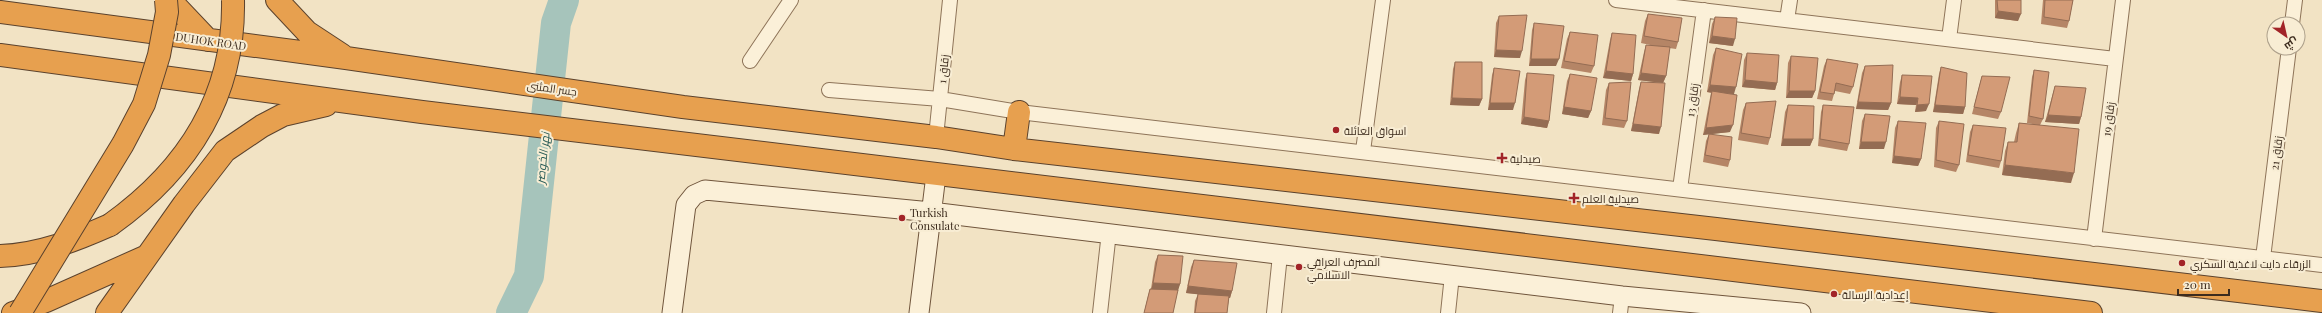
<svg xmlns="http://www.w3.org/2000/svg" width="2322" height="313" font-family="'Playfair Display',Cairo,serif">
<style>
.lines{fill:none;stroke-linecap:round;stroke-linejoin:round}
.river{stroke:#a6c4bb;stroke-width:30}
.street-casing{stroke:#8e7459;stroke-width:16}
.secondary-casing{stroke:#70553c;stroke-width:21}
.highway-casing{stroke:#5b422d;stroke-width:24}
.street{stroke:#fbf0d8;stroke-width:14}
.secondary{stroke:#fbf0d8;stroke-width:19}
.highway{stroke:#e7a04f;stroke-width:22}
.highway-bridge-casing{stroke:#5b422d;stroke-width:24;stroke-linecap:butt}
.highway-bridge{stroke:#e7a04f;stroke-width:22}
.wall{fill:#b58566}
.shaded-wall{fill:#946c53}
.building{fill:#d39b77;stroke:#946c53}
.poi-dot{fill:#a22428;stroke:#f8edd4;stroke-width:1.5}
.labels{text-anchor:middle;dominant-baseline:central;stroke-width:4;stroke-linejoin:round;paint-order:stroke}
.street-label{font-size:11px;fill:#3d2c1e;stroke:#f8edd4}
.poi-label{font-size:11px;fill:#3d2c1e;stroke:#f8edd4;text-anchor:start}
.water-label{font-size:12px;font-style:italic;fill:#2c5e59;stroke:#f8edd4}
</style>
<rect width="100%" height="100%" fill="#f2e3c4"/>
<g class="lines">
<path class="river" d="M511,313L529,276L556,23L564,0"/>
<g class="street-casing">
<path id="street" d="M1616,0L2115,59
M1787,20L1790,0
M2292,24L2295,0
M1949,39L1954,0
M750,61L791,0
M829,90L940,99L1019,112L2322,265
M936,137L950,0
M1363,151L1383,0
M1680,189L1704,10
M2094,239L2123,0
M2263,258L2289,48
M1100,313L1109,232
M1274,313L1280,255
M1448,313L1452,275
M1620,313L1622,296"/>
</g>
<g class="secondary-casing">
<path id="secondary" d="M672,313L686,205L694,195L705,190L931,212L1622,296L1801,313
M919,313L936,175"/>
</g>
<g class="highway-casing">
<path id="highway" d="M170,0L208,40
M277,0L307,32L342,55
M0,12L346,58L683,107L936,137L1014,149L1716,229L2322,301
M0,55L422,112L2091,313
M1014,149L1019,112
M0,256C39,255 76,240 110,225
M13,313L46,301L147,256
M107,313L184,204L225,151L262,126L283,115L326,105"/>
</g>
<use href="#street" class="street"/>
<use href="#secondary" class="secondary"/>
<use href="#highway" class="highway"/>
<g class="highway-bridge-casing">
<path id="highway-bridge" d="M110,225C187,170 235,97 233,0
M20,313L123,144L144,104L159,55L167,12L166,0"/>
</g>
<use href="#highway-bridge" class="highway-bridge"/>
</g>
<path class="wall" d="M1995,0H2021L2018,21L1995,18Z
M2043,0H2073L2069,21L2067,28L2041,24Z
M1648,14L1678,42L1676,49L1669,48L1666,76L1663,83L1638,80L1644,52L1646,45L1655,46L1641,43L1645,21Z
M1499,16L1520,58L1494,57L1496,23Z
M1715,17L1733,46L1709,43L1712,24Z
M1534,23L1556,66H1529L1532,30Z
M1570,32L1594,66L1591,73L1561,68L1567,39Z
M1612,33L1633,74L1631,81L1603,78L1610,40Z
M1716,48L1734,94H1729L1730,132L1711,134L1730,160L1728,167L1703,162L1706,141L1709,134L1703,135L1710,98L1711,93L1707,92L1713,55Z
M1747,53L1777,83L1775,90L1742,87L1744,60Z
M1791,56L1815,91L1812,98H1786L1788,63Z
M1827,59L1853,87L1850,94L1835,91L1834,94L1832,101L1817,99L1824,66Z
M1455,62L1482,99L1479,106L1450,105L1453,69Z
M1865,66L1891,103L1888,110L1856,109L1862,73Z
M1941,67L1965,107L1963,114L1933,112L1939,74Z
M1494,68L1513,110H1488L1492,75Z
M2034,70L2043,119L2040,125L2071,183L2002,175L2005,151L2008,142H2014L2016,133L2019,123L2038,125L2027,123L2032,77Z
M1527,73L1549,121L1547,128L1521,124L1525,80Z
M1570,74L1591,111L1588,118L1562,114L1567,81Z
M1902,75L1926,111L1915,112L1916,105L1897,104L1900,82Z
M1982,76L2001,112L1998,119L1972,114L1980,83Z
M1641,82L1659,134L1631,131L1639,89Z
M1609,83L1627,121L1624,128L1602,125L1606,90Z
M2055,86L2081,117L2079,124L2045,122L2053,93Z
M1746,103L1770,138L1768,145L1738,140L1743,110Z
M1788,105L1813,139L1810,146H1781L1785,112Z
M1823,105L1849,144L1847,151L1818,146L1821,112Z
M1865,114L1884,149H1859L1862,121Z
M1898,121L1921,159L1918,166L1892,163L1895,128Z
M1939,121L1959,165L1956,172L1934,167L1936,128Z
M1973,125L2001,161L1999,168L1966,162L1970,132Z
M1158,255L1180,284L1177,291L1173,313H1144L1148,296L1150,289H1151L1155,262Z
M1194,260L1232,291L1230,298H1229L1227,313H1194L1195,301L1198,294L1186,293L1191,267Z"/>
<path class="shaded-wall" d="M1998,11L2021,14L2018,21L1995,18Z
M1712,36L1735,39L1733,46L1709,43Z
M1496,50L1522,51L1520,58L1494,57Z
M1531,59H1559L1556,66H1529Z
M1606,71L1633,74L1631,81L1603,78Z
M1641,73L1666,76L1663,83L1638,80Z
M1745,80L1777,83L1775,90L1742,87Z
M1710,85L1736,87L1734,94L1707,92Z
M1789,91H1815L1812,98H1786Z
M1900,97L1918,98L1916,105L1897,104Z
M1452,98L1482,99L1479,106L1450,105Z
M1858,102L1891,103L1888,110L1856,109Z
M1490,103H1515L1513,110H1488Z
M1929,104L1926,111L1915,112L1917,105Z
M1935,105L1965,107L1963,114L1933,112Z
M1564,107L1591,111L1588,118L1562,114Z
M2048,115L2081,117L2079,124L2045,122Z
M1524,117L1549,121L1547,128L1521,124Z
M1633,124L1661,127L1659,134L1631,131Z
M1733,125L1730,132L1703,135L1706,128Z
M1783,139H1813L1810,146H1781Z
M1861,142H1886L1884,149H1859Z
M1894,156L1921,159L1918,166L1892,163Z
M2005,165L2074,173L2071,183L2002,175Z
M1153,283L1180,284L1178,291L1151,290Z
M1188,286L1232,291L1230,298L1186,293Z"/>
<path class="building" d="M1997,0H2021V14L1998,11Z
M2045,0H2073L2069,21L2044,17Z
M1648,14L1682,18L1678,42L1644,36Z
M1527,15L1522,51L1496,50L1499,16Z
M1715,17L1737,18L1735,39L1712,36Z
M1534,23L1564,26L1559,59H1531Z
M1570,32L1598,35L1594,66L1564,61Z
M1612,33L1636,35L1633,74L1606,71Z
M1646,45L1670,47L1666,76L1641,73Z
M1716,48L1742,54L1736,87L1710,85Z
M1747,53L1779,55L1777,83L1745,80Z
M1791,56L1818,58L1815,91H1789Z
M1827,59L1858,64L1853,87L1836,83L1834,94L1820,92Z
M1455,62H1482V99L1452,98Z
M1893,65L1891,103L1858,102L1865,66Z
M1941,67L1967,73L1965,107L1935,105Z
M1494,68L1520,71L1515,103H1490Z
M2034,70L2049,72L2043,119L2029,116Z
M1527,73L1554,75L1549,121L1524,117Z
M1570,74L1597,78L1591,111L1564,107Z
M1902,75L1932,76L1929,104L1917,105L1918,98L1900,97Z
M1982,76L2010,77L2001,112L1974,107Z
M1631,82L1627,121L1605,118L1609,83Z
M1641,82L1665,83L1661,127L1633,124Z
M2055,86L2086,88L2081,117L2048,115Z
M1712,91L1737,95L1733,125L1706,128Z
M1776,101L1770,138L1741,133L1746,103Z
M1788,105L1814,106L1813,139H1783Z
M1823,105L1854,107L1849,144L1820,139Z
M1865,114L1890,116L1886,142H1861Z
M1898,121L1926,123L1921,159L1894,156Z
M1939,121L1964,124L1959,165L1936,160Z
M2019,123L2079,129L2074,173L2005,165L2008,142H2017Z
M1973,125L2006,128L2001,161L1968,155Z
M1709,134L1732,137L1730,160L1705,155Z
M1158,255L1183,256L1180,284L1153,283Z
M1194,260L1237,263L1232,291L1188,286Z
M1150,289L1178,290L1173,313H1144Z
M1198,294L1229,296L1227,313H1195Z"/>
<g class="poi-dot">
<circle cx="1336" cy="130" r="4"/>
<path d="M1500 152h4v4h4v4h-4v4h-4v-4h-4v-4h4z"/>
<path d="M1572 192h4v4h4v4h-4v4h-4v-4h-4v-4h4z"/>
<circle cx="902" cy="218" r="4"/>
<circle cx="2182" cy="263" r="4"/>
<circle cx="1299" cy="267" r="4"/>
<circle cx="1834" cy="294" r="4"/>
</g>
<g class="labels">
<g class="street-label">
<text transform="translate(211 41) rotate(8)">DUHOK ROAD</text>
<text transform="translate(943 69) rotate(-84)">زقاق 1</text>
<text transform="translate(552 88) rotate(8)">جسر المثنى</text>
<text transform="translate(1692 100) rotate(-82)">زقاق 13</text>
<text transform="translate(2108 119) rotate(-83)">زقاق 19</text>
<text transform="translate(2276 153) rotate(-83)">زقاق 21</text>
</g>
<g class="poi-label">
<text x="1344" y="130">اسواق العائلة</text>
<text x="1510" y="158">صيدلية</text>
<text x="1582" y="198">صيدلية العلم</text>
<text x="910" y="212">Turkish<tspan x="910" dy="13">Consulate</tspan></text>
<text x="1307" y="261">المصرف العراقي<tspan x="1307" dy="13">الاسلامي</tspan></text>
<text x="2190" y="263">الزرقاء دايت لاغذية السكري</text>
<text x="1842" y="294">إعدادية الرسالة</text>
</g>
<g class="water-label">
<text transform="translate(542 158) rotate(-84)">نهر الخوصر</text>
</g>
</g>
<g transform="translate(2286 36) rotate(146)"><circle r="19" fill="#f8edd4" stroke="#ada08b"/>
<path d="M0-3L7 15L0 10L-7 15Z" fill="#a22428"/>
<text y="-6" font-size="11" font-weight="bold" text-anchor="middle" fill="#3d2c1e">ش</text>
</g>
<path d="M2178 289v6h51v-6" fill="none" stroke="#3d2c1e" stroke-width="2"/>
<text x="2184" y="289" font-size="12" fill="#3d2c1e" stroke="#f8edd4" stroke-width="3" paint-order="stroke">20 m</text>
</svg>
